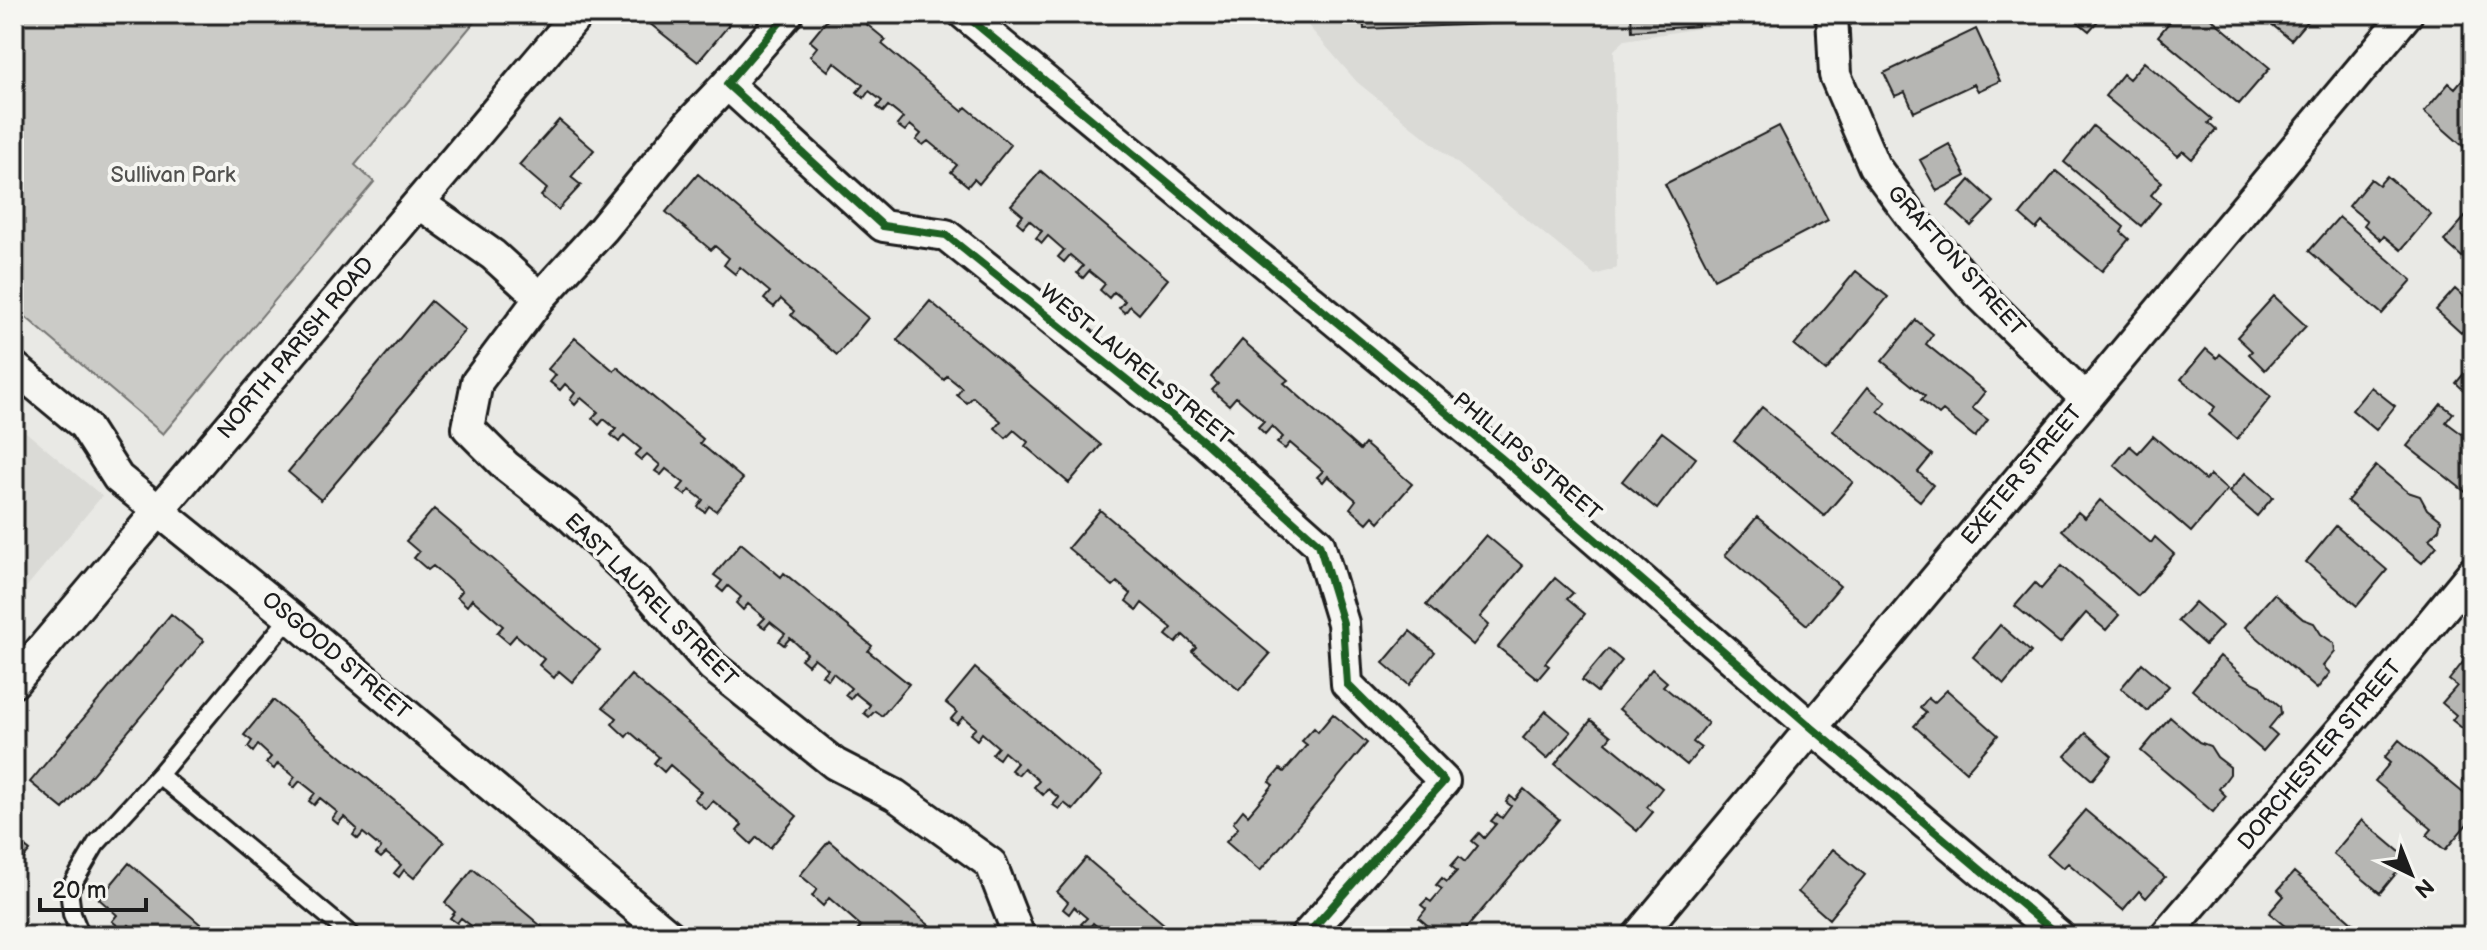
<svg xmlns="http://www.w3.org/2000/svg" width="2487" height="950" font-family="'Balsamiq Sans',sans-serif">
<style>
.built{fill:#dadad6}
.green{fill:#cbcbc7;stroke:#747472;stroke-width:2}
.building{fill:#b6b6b3;stroke:#1c1c1c;stroke-width:2}
.lines{fill:none;stroke-linecap:round;stroke-linejoin:round}
.service-casing{stroke:#1c1c1c;stroke-width:22}
.minor-casing{stroke:#1c1c1c;stroke-width:36}
.service{stroke:#f6f6f2;stroke-width:16}
.minor{stroke:#f6f6f2;stroke-width:30}
.cycleway-casing{stroke:#f6f6f2;stroke-width:13}
.cycleway{stroke:#1b5e20;stroke-width:8}
.labels{text-anchor:middle;dominant-baseline:central;stroke-width:8;stroke-linejoin:round;paint-order:stroke}
.park-label{font-size:22px;fill:#51514f;stroke:#f6f6f2}
.street-label{font-size:22px;fill:#1c1c1c;stroke:#f6f6f2}
</style>
<rect width="100%" height="100%" fill="#e9e9e5"/>
<filter id="ink" filterUnits="userSpaceOnUse"><feTurbulence type="fractalNoise" baseFrequency=".0125" numOctaves="2"/><feDisplacementMap in="SourceGraphic" scale="16" xChannelSelector="R" yChannelSelector="G"/><feConvolveMatrix kernelMatrix="1 2 1 2 8 2 1 2 1" color-interpolation-filters="sRGB"/></filter>
<g filter="url(#ink)">
<path class="built" d="M1298,14H1789L1625,40L1614,50L1617,268L1595,275L1357,82Z
M14,422L102,496L14,602Z"/>
<path class="green" d="M14,14H481L355,165L374,182L163,434L14,307Z"/>
<path class="building" d="M715,14L729,25L698,62L639,15Z
M832,14H854L886,40L882,44L962,111L966,107L1011,145L979,184L974,179L968,186L951,172L957,165L928,141L923,145L916,140L921,134L910,125L905,131L897,125L903,118L888,106L883,112L877,107L882,101L869,91L864,98L857,92L863,85L834,62L828,71L810,56L817,47L810,41Z
M1363,14H1592V20L1364,29Z
M1631,14H1698V26L1632,31Z
M2068,14H2104L2089,31Z
M2176,14H2206L2270,68L2239,104L2158,36Z
M2259,14H2313L2291,40Z
M1976,29L2000,81L1978,91L1974,84L1914,112L1905,92L1895,96L1884,73Z
M2144,62L2212,119L2208,123L2216,130L2192,159L2183,151L2178,156L2105,96L2123,74L2129,79Z
M2466,75L2473,81V155L2424,112L2449,83L2455,88Z
M559,120L594,150L571,177L581,185L558,210L541,196L547,189L519,165Z
M1779,126L1828,220L1714,279L1665,184Z
M2093,126L2162,182L2151,195L2160,203L2141,226L2064,162Z
M1949,144L1966,176L1937,191L1920,160Z
M1041,171L1168,279L1139,314L1130,306L1125,313L1119,308L1125,301L1114,292L1109,298L1100,290L1105,284L1089,271L1083,278L1077,273L1083,266L1070,255L1064,262L1058,257L1064,250L1048,236L1042,243L1036,238L1042,231L1029,220L1023,227L1017,222L1023,215L1011,205Z
M2056,171L2124,227L2121,232L2129,239L2102,271L2042,222L2036,229L2020,215Z
M698,174L868,318L837,355L791,315L794,311L781,299L774,307L764,299L770,292L740,267L735,274L724,265L729,258L715,246L711,250L666,212Z
M2387,176L2431,214L2401,250L2384,236L2381,240L2364,225L2367,221L2349,206L2371,179L2379,185Z
M1970,180L1994,202L1971,226L1948,205Z
M2466,216L2473,222L2471,265L2444,241Z
M2339,217L2412,280L2382,314L2309,251Z
M1856,271L1888,297L1826,371L1794,345Z
M2455,289L2473,305V319L2461,333L2436,310Z
M2274,296L2306,326L2265,370L2249,354L2252,351L2237,337Z
M431,301L465,330L321,500L288,472Z
M930,301L1101,445L1069,483L1025,446L1028,442L1014,430L1006,438L995,428L1001,421L973,397L967,403L957,395L962,388L947,376L944,380L897,340Z
M1916,320L1933,334L1926,344L1985,392L1972,408L1988,420L1975,437L1943,411L1939,415L1921,400L1925,396L1882,361Z
M575,338L614,371L617,367L703,439L700,443L743,479L716,511L709,506L705,512L698,507L703,500L690,490L685,495L678,490L684,483L666,469L661,475L655,471L660,465L647,454L641,460L635,455L641,449L624,435L619,442L611,435L616,429L604,419L599,425L592,418L598,412L581,398L575,405L570,400L575,393L565,384L560,390L550,382L556,375L548,369Z
M1242,340L1288,380L1284,383L1360,450L1365,444L1412,484L1379,522L1373,516L1367,523L1350,508L1356,500L1328,476L1323,482L1317,477L1323,471L1290,443L1285,449L1277,443L1283,437L1272,426L1265,434L1258,427L1264,421L1236,397L1229,405L1212,390L1218,384L1211,377Z
M2206,349L2217,358L2220,354L2271,397L2237,439L2209,415L2215,407L2181,379Z
M2473,363V399L2456,383Z
M1868,387L1886,402L1878,411L1932,455L1918,472L1933,485L1920,501L1833,431Z
M2371,387L2395,406L2376,430L2352,410Z
M2441,404L2453,413L2446,422L2462,434L2473,439V498L2407,446Z
M1762,407L1853,482L1824,516L1734,441Z
M1662,432L1696,458L1657,509L1622,481Z
M2153,436L2205,480L2210,475L2227,490L2191,532L2114,465L2130,446L2138,453Z
M2376,466L2408,492L2420,496L2427,509L2441,520L2439,529L2429,539L2437,546L2422,563L2347,501Z
M2245,473L2273,497L2257,516L2229,492Z
M2100,500L2151,543L2155,537L2174,554L2138,596L2062,530L2078,512L2085,518Z
M434,509L600,650L572,682L559,671L554,678L539,665L544,659L516,635L509,643L497,633L503,626L472,599L467,606L457,597L462,591L433,566L428,570L414,558L419,552L406,541Z
M1100,510L1270,654L1239,690L1192,651L1196,647L1183,635L1176,643L1166,635L1172,628L1142,603L1137,610L1126,601L1131,594L1117,582L1113,586L1068,548Z
M1757,517L1840,586L1807,625L1725,555Z
M2336,526L2387,570L2357,606L2306,562Z
M1486,535L1523,566L1480,617L1489,625L1473,645L1426,605Z
M741,543L781,577L784,573L872,646L868,651L909,684L882,716L875,711L869,717L864,713L870,705L855,693L850,699L845,695L851,688L833,673L828,680L822,675L828,669L814,658L808,665L801,659L807,653L790,638L784,645L779,641L785,634L770,622L765,628L759,624L765,618L748,604L743,610L736,603L741,597L728,586L723,592L717,587L722,581L714,575Z
M2061,566L2119,615L2106,630L2086,613L2060,643L2015,606L2035,583L2041,589Z
M1555,578L1573,593L1567,599L1585,614L1545,663L1549,666L1538,679L1498,647Z
M2274,594L2303,619L2314,623L2321,634L2334,643L2335,651L2323,666L2330,673L2317,689L2245,627Z
M2195,602L2222,626L2205,645L2178,621Z
M171,614L204,641L63,809L30,782Z
M2000,625L2031,652L2004,684L1973,657Z
M1410,631L1435,652L1409,685L1383,663Z
M1608,649L1622,661L1597,692L1582,680Z
M2220,656L2250,681L2261,686L2268,696L2280,706L2281,713L2269,728L2277,735L2263,751L2192,690Z
M2464,661L2473,668L2472,736L2452,720L2456,715L2442,703L2457,686L2449,680Z
M2142,663L2169,686L2147,711L2121,688Z
M975,668L1102,776L1073,810L1064,803L1059,809L1053,805L1059,798L1048,789L1043,795L1034,787L1039,781L1024,768L1018,775L1011,770L1017,763L1004,752L999,759L992,754L998,747L982,733L977,740L970,734L976,728L963,717L957,724L951,719L957,712L946,703Z
M1652,669L1667,682L1663,686L1708,723L1693,742L1701,748L1687,765L1619,709Z
M631,675L797,816L770,848L757,837L751,844L737,831L742,825L713,801L706,809L694,799L701,792L670,765L664,772L654,763L659,757L630,732L626,737L612,724L617,718L603,707Z
M1947,690L1998,735L1966,772L1914,726L1926,713L1920,708L1928,698L1934,703Z
M273,700L444,842L414,878L404,870L399,877L394,873L401,865L386,853L381,858L376,854L381,848L363,833L358,839L353,835L357,829L344,817L338,824L332,819L337,812L320,798L314,805L309,801L315,793L300,781L294,788L290,784L295,777L278,763L274,769L266,763L271,757L258,745L253,752L248,747L252,741L244,735Z
M1546,711L1571,732L1547,759L1523,738Z
M1333,714L1367,743L1260,871L1226,842L1238,828L1233,823L1243,810L1248,815L1273,785L1269,782L1280,769L1284,772L1307,745L1302,741L1314,728L1318,732Z
M2170,717L2199,742L2210,746L2217,757L2230,767V774L2219,789L2226,796L2213,812L2141,751Z
M1591,720L1611,736L1606,742L1662,788L1647,807L1653,812L1637,831L1555,764Z
M2086,733L2112,756L2092,780L2065,756Z
M2399,740L2473,801V817L2445,850L2427,835L2432,829L2375,781L2390,763L2384,758Z
M1524,789L1559,819L1460,936H1440L1419,918L1426,909L1421,905L1427,899L1431,902L1442,889L1436,885L1442,878L1447,882L1457,871L1451,866L1459,857L1465,862L1478,846L1472,841L1479,833L1484,838L1496,824L1491,821L1497,814L1502,818L1511,806L1506,802L1510,796L1515,800Z
M2085,810L2165,877L2146,898L2139,891L2123,910L2068,863L2063,868L2047,854Z
M2362,820L2408,859L2380,893L2333,854Z
M14,838L30,851L14,870Z
M829,841L942,936H857L855,934L861,926L829,898L823,906L812,896L817,889L800,875Z
M1833,849L1865,875L1829,919L1798,892Z
M1086,858L1178,936H1108L1093,923L1088,930L1081,924L1087,918L1074,907L1069,914L1063,909L1068,902L1057,892Z
M129,863L214,936H142L129,925L124,931L112,921L117,915L99,899Z
M473,869L553,936H484L481,933L478,936H471L470,935L475,929L461,918L457,923L450,918L455,912L445,903Z
M2294,872L2362,931L2358,936H2297L2269,913L2284,896L2278,890Z"/>
<g class="lines">
<g class="service-casing">
<path id="service" d="M290,617L159,775L352,936
M81,936L72,914L69,890L96,844L159,775"/>
</g>
<g class="minor-casing">
<path id="minor" d="M787,14L727,84L883,226L946,235L1206,443L1319,544L1343,623L1347,684L1444,781L1306,936
M964,14L1500,457L1811,727L2059,936
M1832,14L1835,75L1874,166L1914,220L1978,293L2086,399
M419,203L493,255L540,298L477,382L468,428L506,466L570,516L637,580L712,666L835,764L895,795L991,864L1019,936
M540,298L603,229L689,124L727,84
M14,367L84,425L118,478L290,617L670,936
M14,682L578,14
M1638,936L2407,14
M2165,936L2382,683L2473,572"/>
</g>
<use href="#service" class="service"/>
<use href="#minor" class="minor"/>
<g class="cycleway-casing">
<path id="cycleway" d="M787,14L727,84L883,226L946,235L1206,443L1319,544L1343,623L1347,684L1444,781L1306,936
M964,14L1500,457L1811,727L2059,936"/>
</g>
<use href="#cycleway" class="cycleway"/>
</g>
</g>
<g class="labels">
<g class="park-label">
<text x="173" y="175">Sullivan Park</text>
</g>
<g class="street-label">
<text transform="translate(1956 261) rotate(48)">GRAFTON STREET</text>
<text transform="translate(296 348) rotate(-50)">NORTH PARISH ROAD</text>
<text transform="translate(1136 365) rotate(39)">WEST LAUREL STREET</text>
<text transform="translate(1527 457) rotate(40)">PHILLIPS STREET</text>
<text transform="translate(2022 475) rotate(-50)">EXETER STREET</text>
<text transform="translate(651 600) rotate(45)">EAST LAUREL STREET</text>
<text transform="translate(336 656) rotate(40)">OSGOOD STREET</text>
<text transform="translate(2320 755) rotate(-50)">DORCHESTER STREET</text>
</g>
</g>
<rect width="2487" height="950" fill="none" stroke="#f6f6f2" stroke-width="48"/>
<rect x="24" y="24" width="2439" height="902" fill="none" stroke="#1c1c1c" stroke-width="3" filter="url(#ink)"/>
<g transform="translate(2411 874) rotate(137)" stroke="#f6f6f2" stroke-width="6" paint-order="stroke">
<path d="M0-6L14 30L0 20L-14 30Z" fill="#1c1c1c"/>
<text y="-12" font-size="22" font-weight="bold" text-anchor="middle" fill="#1c1c1c">N</text>
</g>
<path d="M40 898v12h106v-12" fill="none" stroke="#1c1c1c" stroke-width="4"/>
<text x="52" y="898" font-size="24" fill="#1c1c1c" stroke="#f6f6f2" stroke-width="6" paint-order="stroke">20 m</text>
</svg>
